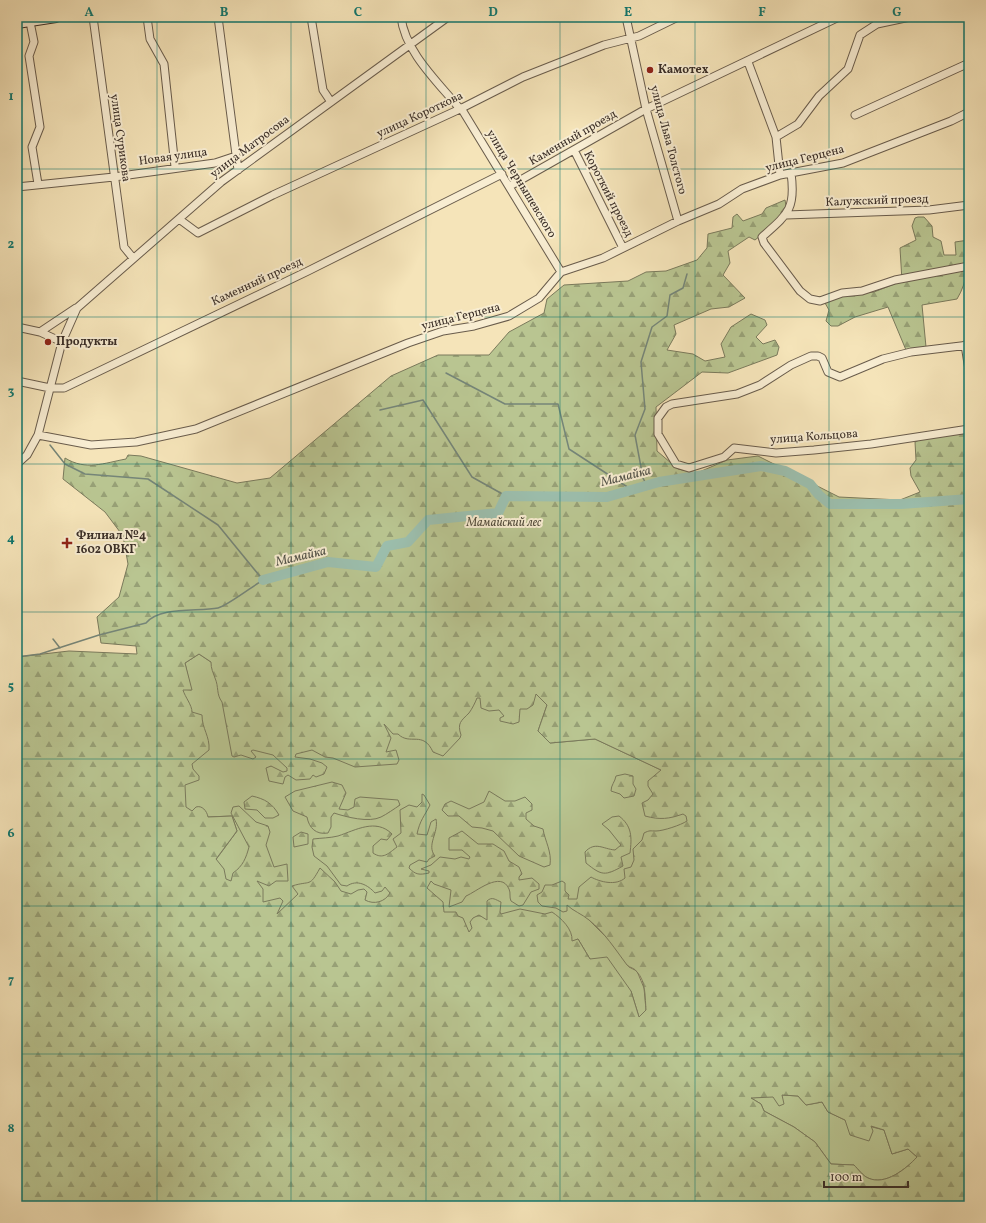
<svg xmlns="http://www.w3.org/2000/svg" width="986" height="1223" font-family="Vollkorn,serif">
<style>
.grass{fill:#b9c591;stroke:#7a7a5c}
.forest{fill:url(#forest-firs);stroke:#7a7a5c;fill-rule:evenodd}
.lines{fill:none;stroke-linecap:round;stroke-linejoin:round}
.stream{stroke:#758578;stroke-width:1.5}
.river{stroke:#9cbfae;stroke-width:10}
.street-casing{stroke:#695c4c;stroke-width:9}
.secondary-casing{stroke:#3a2e27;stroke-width:12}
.street{stroke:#f8edd2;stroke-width:7}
.secondary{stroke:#f8edd2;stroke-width:10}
.grid{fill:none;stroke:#0f766e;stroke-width:1;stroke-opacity:0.55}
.poi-dot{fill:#8f2418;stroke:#f8edd2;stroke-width:1.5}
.labels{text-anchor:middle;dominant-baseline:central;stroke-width:4;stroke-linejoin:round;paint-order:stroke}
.poi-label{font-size:12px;font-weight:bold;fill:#3a2e27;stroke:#f8edd2;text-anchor:start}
.street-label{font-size:12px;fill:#3a2e27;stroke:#f8edd2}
.park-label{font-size:12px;font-style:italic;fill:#534c3c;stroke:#f8edd2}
.water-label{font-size:13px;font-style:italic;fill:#525249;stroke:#f8edd2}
.neatline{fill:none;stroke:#0f766e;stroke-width:1.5}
.grid-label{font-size:13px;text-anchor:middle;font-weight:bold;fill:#0f766e}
</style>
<defs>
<pattern id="forest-firs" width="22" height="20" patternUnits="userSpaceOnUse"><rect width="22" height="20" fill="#b9c591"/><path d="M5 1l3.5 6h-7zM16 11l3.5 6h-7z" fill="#97a076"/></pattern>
</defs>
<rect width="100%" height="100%" fill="#f5e4b9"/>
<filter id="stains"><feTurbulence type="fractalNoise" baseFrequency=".005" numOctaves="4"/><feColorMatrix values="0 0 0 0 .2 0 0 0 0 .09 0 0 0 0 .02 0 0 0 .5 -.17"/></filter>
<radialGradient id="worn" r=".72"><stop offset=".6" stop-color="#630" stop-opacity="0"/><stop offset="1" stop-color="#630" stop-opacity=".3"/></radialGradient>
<path class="grass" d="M199,654L211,662L536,693L547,705L538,731L550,743L595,739L691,784L689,821L590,921L615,946L629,967L637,971L644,988L646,1010L639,1017L631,991L590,959L578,939L572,942L499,939L276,915L201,880L237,831L232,816L208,817L182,834V689L191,690L185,663Z
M782,1095L798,1096L806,1105L822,1102L828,1112L845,1120L884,1130L892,1154L908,1149L917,1157C906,1169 885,1186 868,1178C863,1176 858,1169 854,1165L831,1164L815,1142L794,1127L764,1111L761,1104L751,1098Z"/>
<path class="forest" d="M785,200L786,206L781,212L782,218L755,240L749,237L728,251L730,263L723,275L745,298L729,307L711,309L674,325L676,334L667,350L693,354L705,361L725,357L721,344L731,327L751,314L765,320L767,325L756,337L763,344L775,340L779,347L777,355L728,373L702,372L656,407L657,451L678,469L697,473L727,460L758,456L839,497L900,500L920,492L911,476L910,468L916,460L915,442L923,438L969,432C969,447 966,457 964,470L969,476V1206H17V657L69,651L137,654L136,646L101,643L97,617L119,597L128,564L123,536L105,512L63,479L65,458C86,471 104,463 126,459L128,455L141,456L237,483L270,478L391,376L438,355H489L509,332L544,313L547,299L564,285L628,281L646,272L666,271L697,260L707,248L708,234L732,228L733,217L737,214L743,221L762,214L766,208ZM199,654L211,662C211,669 213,672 215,678C219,687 216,694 222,702L232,756L234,757L241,755L253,759L256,757L251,751L253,750L273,755L287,768V771L283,772L271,766L266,768L269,781L283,784L285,777L288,775L296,780L310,779L313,775L316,777L324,774L327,767L322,763L310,759L295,757L296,754L312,750L325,757L333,758L355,767L397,764L399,760L396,750L386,752L391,738L384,724L393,734H398C410,746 423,730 433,752L443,756L460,738L461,735C457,723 461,721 469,713C472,709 475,703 477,698H480L481,708L489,711L499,710L504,716L500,718V721L513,724L519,722L520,709H527L533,705L536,694L547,705L538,731L550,743L595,739L661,770L648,781V786L653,794L648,800L642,803L645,816C660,820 669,819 683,814L686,816L687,821C681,825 663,831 656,831C650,831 650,830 644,833L642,840L633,849L634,860L631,867L624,869L625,878C616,886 600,882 591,877L579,887L577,899H568L569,895L565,891V883L562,881L552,885H545L542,892L537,895L538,902L542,906L556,908L563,912L567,911V905C573,911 582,914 589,920C605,933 615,949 627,965C630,968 635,968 637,972C646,981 645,998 646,1010L639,1017L631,991L607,957L590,959L578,939L572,941C573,929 561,918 552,912L545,914L520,909L501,914L500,912L501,902C496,900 492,896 487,901V920L479,915L473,918L470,922L472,928L469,932L463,918L458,916L456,912H444L443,902L427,888L431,881L434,884L451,890L449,907L462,902L466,896C476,892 501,870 509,889C511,893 509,897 511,901L519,906L523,905L531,892L539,889V884L532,878L519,880V877L522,874L519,867L509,861L504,851L493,844H478L462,831L449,838V850H462L470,857L469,859L461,857L455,859L440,857L431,865L421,869L429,871V873C419,875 416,875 409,868L410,865L419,860L427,862L429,859L435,856C426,845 439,833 436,819L431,822L427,835L417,834C420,820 424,817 430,805L424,795L422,794V802L417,807L409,805L400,810L401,833L393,839L397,847C389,853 383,860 373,853V846L381,839L387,840L392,834C376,818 356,830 338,836C330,838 321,838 313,839L312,847L314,856L327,866L341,885L347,886C357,879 368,885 375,893L382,891L385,887L390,893C385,902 374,905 365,900L367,892L364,889L358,890L351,894L341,891L335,882L320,868C309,888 311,880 292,886L298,894L277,914L283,901L280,898L263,902V889L257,881L269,886L276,881H288L287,864L274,867L266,845L270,832L268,826L256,822L239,806L233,807L231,813L249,847C246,858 243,866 233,873L231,881L226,879L224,869L216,859L237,831L232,816L208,817C207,811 202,805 196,807L192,811L186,807L185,785L199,780V776L193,769L192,764L209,750C210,736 202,729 202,715L192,712C192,705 185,697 183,690H192L185,663ZM782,1095L798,1096L806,1105L822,1102L828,1112L845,1120L850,1135L869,1141L873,1131L871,1126L884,1130L892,1154L908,1149L917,1157C906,1169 885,1186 868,1178C863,1176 858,1169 854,1165L831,1164L815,1142L794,1127L764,1111L761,1104L751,1098L773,1097L779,1106L784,1104Z
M918,217H924L932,226L933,237L941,241L944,255H956L955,242L969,240C969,261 968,281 957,299L922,305L926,347L906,350L888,307L855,317L838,326H831L826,321L829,310L825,303L840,295L874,292L902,281L900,248L916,240L912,226L915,218Z
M625,774L633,776V784L636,789L634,796L624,798L620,794L611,791C611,785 615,782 616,776Z
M332,782L342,785L346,793L339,809L348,810L354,807L355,799L360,797L398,800L400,805C394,809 387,814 381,817C369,823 346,817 334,813L331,817V827L328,833C316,835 309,828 307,817L293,811L285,797L295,791Z
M489,791L505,801H515L525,797L532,804V810L526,813V819L534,826L543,829C545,841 552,852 550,865L544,867L519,856L493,831L482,828L472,827L459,816H448L442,810L445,804L451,801L469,809L484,802Z
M252,796C265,799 272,803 279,815L273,818H265L257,810L245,809L244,802Z
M619,816C632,826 632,837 630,853L621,857L623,866C605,876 602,876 586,863L585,852C595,841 603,849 615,850L621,845L609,830L602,824L612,817Z
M301,832L308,834V844L294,847L293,837Z"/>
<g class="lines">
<path class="stream" d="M446,373L505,404H558L569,449L632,490
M380,410L423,400L472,477L506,496
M647,486L643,478L635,435L645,409L641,362L652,327L667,316L670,295L683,288L687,274
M53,639L60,648
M17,657L40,654L99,635L146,623C160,606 198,612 218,608C227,606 253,586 263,580L218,525L148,479L85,474L65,464L50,445"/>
<path class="river" d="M263,580L328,562L376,567L387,546L408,542L428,520L498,513L506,496L607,497L659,482L761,466L785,471L810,484L819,495L830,504H901L969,499"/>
<g class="street-casing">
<path id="street" d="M29,17L34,42L29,56L40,127L32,147L38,184
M93,17L124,247L133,258
M147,17L150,39L164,64L175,167
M218,17L238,170
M311,17L323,90L331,102
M401,17C405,52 438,82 460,109
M626,17L646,109L678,221
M748,62L776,137L780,175
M461,108L561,272
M855,115L969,63
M776,137L798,124L819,96L848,69L860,35L877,24L910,17
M574,150L623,248
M791,173C796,209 788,214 762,237L764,243L800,291L810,299L820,301L842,293L862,291L895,280L969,266
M510,186L646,109L839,17
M17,187L114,177L215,163L236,156
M786,215L929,210L969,205
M179,219L198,233L273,195L460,109L523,77L604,45L639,36L678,17
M17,327L40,332L76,308
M40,332L62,342L77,308L221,182L448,17
M965,345L969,370
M969,345L911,352L883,359L840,377L828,372L822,358L818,356H811L791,365L760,385L737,394L672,404L666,407L658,418V434L676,464L689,468L724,457L734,448L776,453L814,450L871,444L969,429
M17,381L50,388H64L308,271L502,174
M38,435L62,342
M17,464L27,455L38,435L91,445L136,442L196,429L408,343L443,331L474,326L509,316L539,298L561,272L603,258L678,221L719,204L742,189L780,175L843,163L951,121L969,112"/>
</g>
<g class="secondary-casing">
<path id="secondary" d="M17,23L56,17"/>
</g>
<use href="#street" class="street"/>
<use href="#secondary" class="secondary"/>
</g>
<path class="grid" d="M157,17V1206M291,17V1206M426,17V1206M560,17V1206M695,17V1206M829,17V1206M17,169H969M17,317H969M17,464H969M17,612H969M17,759H969M17,906H969M17,1054H969"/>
<g class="poi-dot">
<circle cx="650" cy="70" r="4"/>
<circle cx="48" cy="342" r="4"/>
<path d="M65 537h4v4h4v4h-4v4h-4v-4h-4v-4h4z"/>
</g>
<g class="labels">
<g class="poi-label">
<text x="658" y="70">Камотех</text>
<text x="56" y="342">Продукты</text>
<text x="76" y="536">Филиал №4<tspan x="76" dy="14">1602 ОВКГ</tspan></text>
</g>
<g class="street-label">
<text transform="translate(420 115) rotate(-25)">улица Короткова</text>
<text transform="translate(120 138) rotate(82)">улица Сурикова</text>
<text transform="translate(573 138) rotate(-30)">Каменный проезд</text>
<text transform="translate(668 140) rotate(75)">улица Льва Толстого</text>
<text transform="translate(250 147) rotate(-37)">улица Матросова</text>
<text transform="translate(173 157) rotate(-8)">Новая улица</text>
<text transform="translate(805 159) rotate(-14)">улица Герцена</text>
<text transform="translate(521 184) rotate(59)">улица Чернышевского</text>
<text transform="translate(608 194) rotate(63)">Короткий проезд</text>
<text transform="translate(877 201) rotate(-2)">Калужский проезд</text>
<text transform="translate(257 282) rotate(-25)">Каменный проезд</text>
<text transform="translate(461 317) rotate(-14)">улица Герцена</text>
<text transform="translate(814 437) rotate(-4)">улица Кольцова</text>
</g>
<g class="park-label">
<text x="504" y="523">Мамайский лес</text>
</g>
<g class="water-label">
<text transform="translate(626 477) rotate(-14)">Мамайка</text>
<text transform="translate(301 557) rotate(-13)">Мамайка</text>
</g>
</g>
<rect width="986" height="1223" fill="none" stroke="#f5e4b9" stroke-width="44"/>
<path d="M824 1181v6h84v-6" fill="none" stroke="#3a2e27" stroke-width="2"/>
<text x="830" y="1181" font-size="12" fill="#3a2e27" stroke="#f8edd2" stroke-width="3" paint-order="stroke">100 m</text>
<rect x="22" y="22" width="942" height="1179" class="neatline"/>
<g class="grid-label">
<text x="89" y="16">A</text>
<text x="224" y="16">B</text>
<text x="358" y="16">C</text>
<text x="493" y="16">D</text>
<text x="628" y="16">E</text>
<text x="762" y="16">F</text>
<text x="897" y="16">G</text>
<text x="11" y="100">1</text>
<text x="11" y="248">2</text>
<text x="11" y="395">3</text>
<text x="11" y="542">4</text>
<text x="11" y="690">5</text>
<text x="11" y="837">6</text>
<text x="11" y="984">7</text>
<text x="11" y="1132">8</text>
</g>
<rect width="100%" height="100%" filter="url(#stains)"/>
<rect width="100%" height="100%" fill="url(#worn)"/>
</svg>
